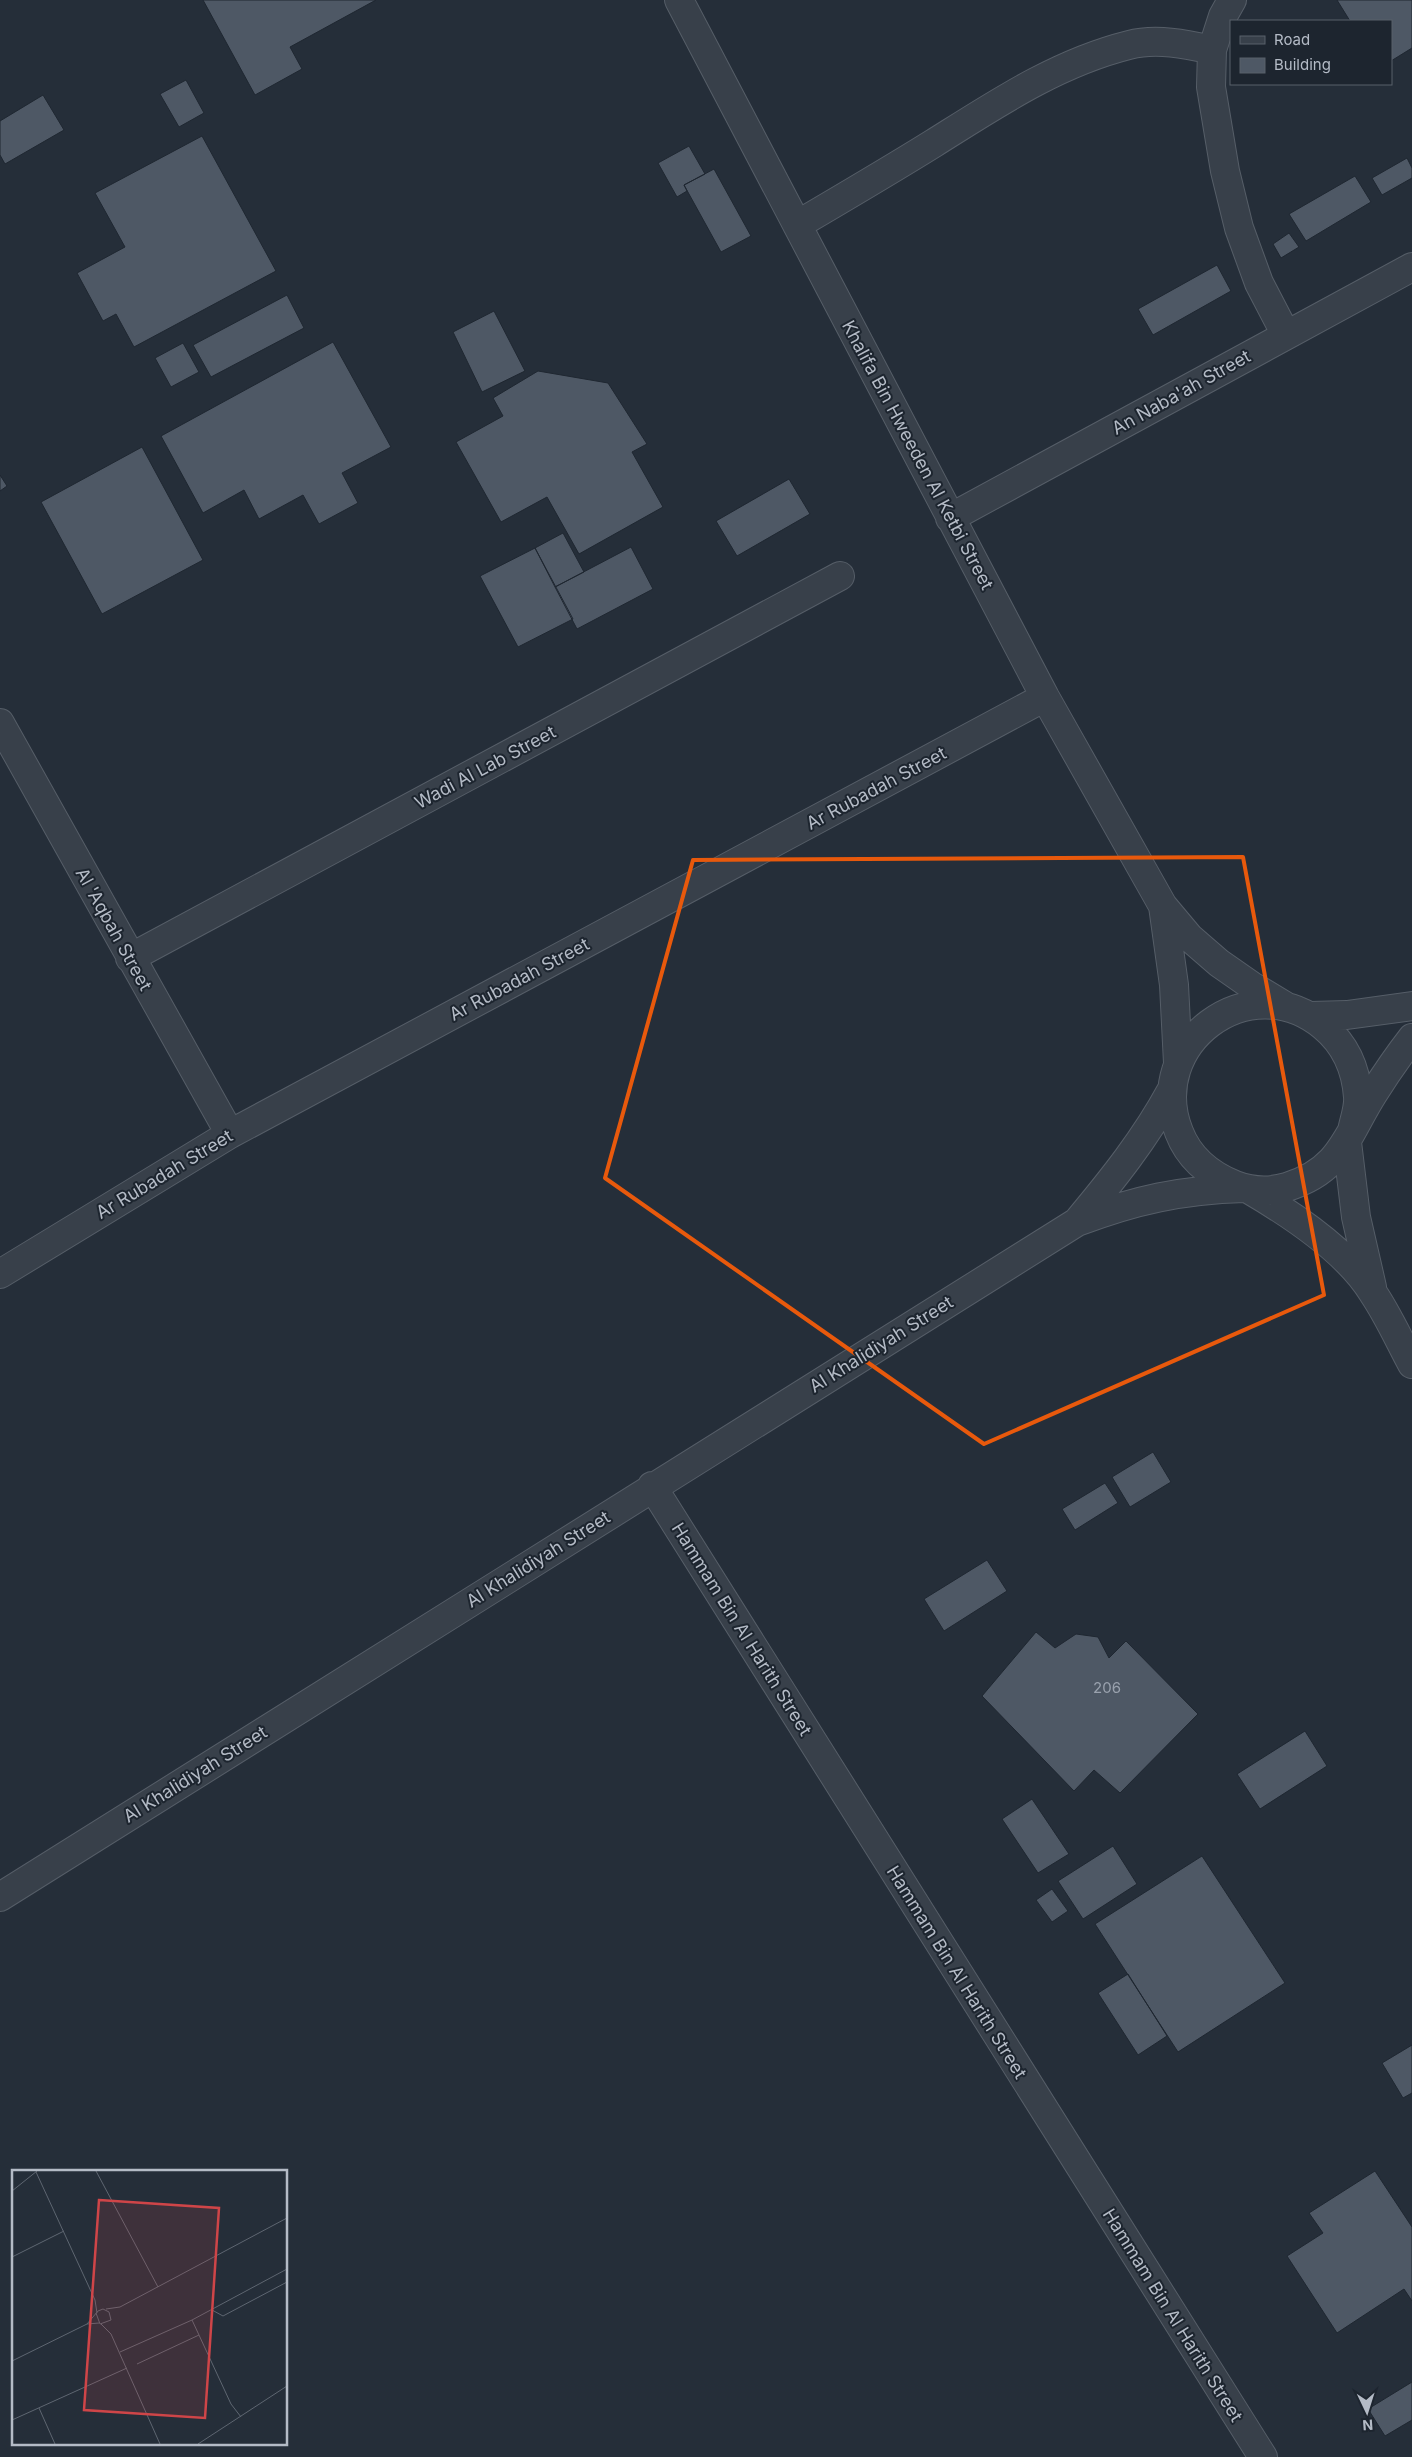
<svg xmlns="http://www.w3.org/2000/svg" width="1412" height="2457" font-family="Inter,sans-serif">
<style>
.building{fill:#4e5865;stroke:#1f2731}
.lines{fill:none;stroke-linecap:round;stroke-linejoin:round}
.minor-casing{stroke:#565e68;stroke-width:30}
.minor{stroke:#38404a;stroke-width:28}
.marked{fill:none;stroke:#e8590c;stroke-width:4;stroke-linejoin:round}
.labels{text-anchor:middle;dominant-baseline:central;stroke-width:4;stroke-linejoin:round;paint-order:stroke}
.number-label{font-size:15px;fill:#9aa2ae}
.street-label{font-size:18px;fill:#b4bbc6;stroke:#1d252f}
.inset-road{fill:none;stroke:#5e6671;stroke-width:1}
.view{fill:#cf4548;fill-opacity:0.15;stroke:#cf4548;stroke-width:2.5}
.inset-edge{fill:none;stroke:#b4bbc6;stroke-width:2.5}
</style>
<rect width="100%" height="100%" fill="#252e39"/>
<path class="building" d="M203,0H376L290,47L302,69L255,95Z
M1337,0H1412V48L1391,61V21H1350Z
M186,80L204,113L179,127L160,94Z
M43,95L64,130L5,164L0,155V121Z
M202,136L276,271L134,347L116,314L103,321L77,273L125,247L95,193Z
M689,146L705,174L684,185L687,191L677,197L658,163Z
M1407,158L1412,168V178L1382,195L1372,178Z
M714,169L751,236L721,252L684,185Z
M1355,176L1371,202L1306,241L1289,214Z
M1289,233L1299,247L1281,258L1273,244Z
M1217,265L1231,291L1153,335L1138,309Z
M287,295L304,328L211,377L193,345Z
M494,311L525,371L482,392L453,332Z
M333,342L391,447L342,473L358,503L319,524L303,495L259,519L244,490L203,513L161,436Z
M183,343L199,372L171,387L155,358Z
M538,371L608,383L647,444L632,452L663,507L579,554L547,497L501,522L456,442L503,416L493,398Z
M142,447L203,560L102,614L41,502Z
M0,475L7,486L0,491Z
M789,479L810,514L737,556L716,521Z
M563,533L584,572L555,587L535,548Z
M631,547L653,589L577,629L555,587Z
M535,548L573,619L518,647L480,576Z
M1153,1452L1171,1482L1130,1507L1112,1477Z
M1105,1483L1118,1503L1075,1530L1062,1509Z
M987,1560L1007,1591L944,1631L924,1599Z
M1036,1632L1055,1648L1076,1634L1098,1637L1109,1658L1126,1641L1198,1714L1120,1793L1094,1770L1074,1791L982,1696Z
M1305,1731L1327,1766L1260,1809L1237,1774Z
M1032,1799L1069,1854L1038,1873L1002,1819Z
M1113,1846L1137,1884L1083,1919L1058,1881Z
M1202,1856L1285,1983L1178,2052L1095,1924Z
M1052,1889L1068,1911L1052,1922L1036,1900Z
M1128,1974L1167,2036L1138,2055L1098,1993Z
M1412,2045V2093L1403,2098L1382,2063Z
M1375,2171L1412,2227V2301L1404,2289L1337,2333L1287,2256L1323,2233L1309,2213Z
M1412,2382V2420L1385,2436L1368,2409Z"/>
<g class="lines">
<g class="minor-casing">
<path id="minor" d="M679,0L1045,697L1163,906L1189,937L1219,963L1252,986L1287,1007
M1232,0L1223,16L1212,50L1211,87L1225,171L1239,228L1259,283L1286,335
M797,225C843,198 889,171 934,143C996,104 1057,63 1129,45C1156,38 1186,44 1212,50
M950,518L1412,267
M0,723L230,1134
M1163,906L1174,985L1178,1063
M130,958L840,576
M1311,1016L1347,1015L1412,1006
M1352,1131C1354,1120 1359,1108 1358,1097C1356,1068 1345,1044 1323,1026C1249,965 1144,1044 1179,1132C1189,1158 1210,1175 1235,1185C1251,1191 1270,1192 1287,1187C1341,1170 1346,1137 1373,1094C1385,1075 1398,1056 1412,1038
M1347,1142L1356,1217L1372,1287
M1250,1190C1291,1214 1348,1252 1373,1293C1388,1315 1399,1340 1412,1364
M1077,1222C1112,1180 1145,1139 1171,1091
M0,1274L230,1134L1045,697
M652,1486L1263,2457
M0,1897L1077,1222C1135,1200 1181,1190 1244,1188"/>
</g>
<use href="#minor" class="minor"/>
</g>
<path class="marked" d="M1243,857L1324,1295L984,1444L605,1178L693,860Z"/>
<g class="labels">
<g class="number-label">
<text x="1107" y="1687">206</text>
</g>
<g class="street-label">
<text transform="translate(1181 392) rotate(-29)">An Naba'ah Street</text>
<text transform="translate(918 455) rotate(62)">Khalifa Bin Hweeden Al Ketbi Street</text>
<text transform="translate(485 767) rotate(-28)">Wadi Al Lab Street</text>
<text transform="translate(876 788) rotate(-28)">Ar Rubadah Street</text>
<text transform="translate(114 929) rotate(61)">Al 'Aqbah Street</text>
<text transform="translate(519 979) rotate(-28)">Ar Rubadah Street</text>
<text transform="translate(164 1174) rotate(-31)">Ar Rubadah Street</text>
<text transform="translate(881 1344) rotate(-32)">Al Khalidiyah Street</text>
<text transform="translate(538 1559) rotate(-32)">Al Khalidiyah Street</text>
<text transform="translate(742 1629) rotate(58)">Hammam Bin Al Harith Street</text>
<text transform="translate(195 1774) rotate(-32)">Al Khalidiyah Street</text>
<text transform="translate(957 1972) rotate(58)">Hammam Bin Al Harith Street</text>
<text transform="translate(1173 2315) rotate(58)">Hammam Bin Al Harith Street</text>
</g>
</g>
<g transform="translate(12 2170)">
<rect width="275" height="275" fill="#252e39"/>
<path class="inset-road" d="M84,1L146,117M24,2L83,130L85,143M0,21L25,1M0,87L52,61M94,139L108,137L275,48M200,140L211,146L275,112M180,150L219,234L229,247M75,154L86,141L91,139L97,142L99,150L88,154L84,143M89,154L99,164L148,274M108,182L180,150L275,99M0,191L75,154L87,153M125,194L187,165M27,238L43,274M0,250L115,198M186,274L275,216"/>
<path class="view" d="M87,30L207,38L193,248L72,240Z"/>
<rect width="275" height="275" class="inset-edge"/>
</g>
<rect x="1230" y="20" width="162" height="65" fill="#1d252f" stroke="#59616b"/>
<rect x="1240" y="36" width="25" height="8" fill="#38404a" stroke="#59616b"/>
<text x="1274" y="45" font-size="15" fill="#b4bbc6">Road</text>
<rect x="1240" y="58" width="25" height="15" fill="#4e5865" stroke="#59616b"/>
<text x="1274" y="70" font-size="15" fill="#b4bbc6">Building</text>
<g transform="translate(1367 2412) rotate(176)" stroke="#1d252f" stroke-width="4" paint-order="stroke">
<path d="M0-4L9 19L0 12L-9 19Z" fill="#b4bbc6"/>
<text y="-8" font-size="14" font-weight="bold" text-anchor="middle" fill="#b4bbc6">N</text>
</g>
</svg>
